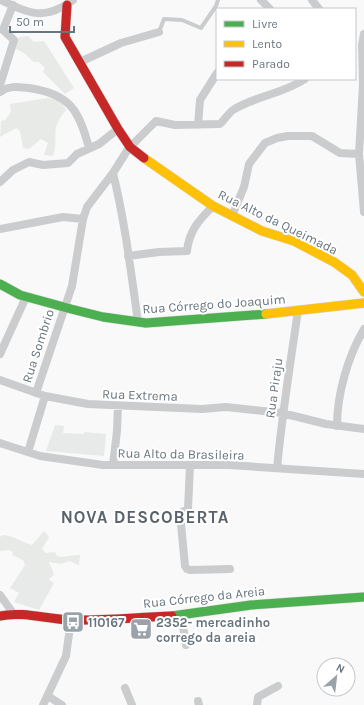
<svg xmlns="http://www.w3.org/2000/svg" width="364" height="705" font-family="Karla,sans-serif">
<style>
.built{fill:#e8e9e9}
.green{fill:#e8eae7}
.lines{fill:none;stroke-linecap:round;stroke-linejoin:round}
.fast-casing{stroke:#d5d6d6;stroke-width:10}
.slow-casing{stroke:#d5d6d6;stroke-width:10}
.jam-casing{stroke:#d5d6d6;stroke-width:10}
.lane{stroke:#cacccd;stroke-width:4}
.street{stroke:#cacccd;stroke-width:8}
.fast{stroke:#4caf50;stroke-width:9}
.slow{stroke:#ffc107;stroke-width:9}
.jam{stroke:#c62828;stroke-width:9}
.labels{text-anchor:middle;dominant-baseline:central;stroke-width:4;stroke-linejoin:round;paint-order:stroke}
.street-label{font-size:13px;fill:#68757f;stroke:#fff}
.poi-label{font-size:13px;font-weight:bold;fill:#68757f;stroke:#fff;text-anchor:start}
.district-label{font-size:17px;font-weight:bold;letter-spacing:1px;fill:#5a636b;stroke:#fff}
</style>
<rect width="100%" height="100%" fill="#f9f9f9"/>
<path class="built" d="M55,425L64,426L63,433L84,434V432L106,434L104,456L46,451Z
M25,565L54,583L39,610L14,602L19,593L10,588Z"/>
<path class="green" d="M28,36L34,42L44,41L74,88L65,94L43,72L45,68L39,62H34L24,53L14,48L19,37Z
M47,98C56,99 62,101 66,110C48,132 60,134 53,156L44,155L48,143L41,139L29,149L23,148L20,131L16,128L0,137L1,121L5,120L11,112L10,104Z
M44,531L49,537L42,549L46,553L55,552L57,556C65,558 71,555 80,555L79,565L69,561L61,564L49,562L54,574L48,580L25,565L23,560L12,555L13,552L9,550L0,551V537L3,535C14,536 21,542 32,545Z"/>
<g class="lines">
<g class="fast-casing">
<path id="fast" d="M0,284L20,295L71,309L103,317L146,323L266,314
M172,616L251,605L364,597"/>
</g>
<g class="slow-casing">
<path id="slow" d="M144,158L213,206L262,231L294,241L334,262L352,275L364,292
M266,314L364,303"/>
</g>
<g class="jam-casing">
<path id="jam" d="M67,5L65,37L118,129L130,147L144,158
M0,616C21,611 47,619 70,620C104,621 138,617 172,616"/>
</g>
<path class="lane" d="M159,32L164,19L182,20L201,28L216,6L218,0"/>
<path class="street" d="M1,0C30,14 45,21 73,0
M261,0L270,9
M312,0L319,9
M364,34L362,45L363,85L359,154L364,212
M80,62L121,43L159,32
M0,85L14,40L3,30L13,5
M0,92C9,85 19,87 29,88C70,94 79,110 89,148
M198,125L200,100L217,73
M130,146L113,173C125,222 131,272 138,322
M130,147L156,121L175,125L220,124C224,120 228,114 233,110C255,96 283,94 305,79
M0,182L13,170L29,162L43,165L68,163L77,154L99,144L118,129
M232,216L244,187L249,164L265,143L277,138L288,136H312L340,153L359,154
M0,229L63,217L83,219
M128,256L159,252L187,251C189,231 199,220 213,206
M0,354L26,297
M0,380L45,396L88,404L202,409L226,407L282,413L326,424L364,429
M36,393L72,286L83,219L87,207L113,173
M337,426C337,394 348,356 364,329
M0,443L40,456L103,465H229L364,474
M28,452L45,396
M113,465L117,431L118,406
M190,465L188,509L180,513L185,566L187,569L190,570L230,569
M277,468C282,415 290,364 298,311
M0,595L13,613
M181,615L186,645
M125,688L132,705
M48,696L62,705
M198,701L199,705
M43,705L66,656L71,620
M257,705L258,697L278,686"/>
<use href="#fast" class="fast"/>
<use href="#slow" class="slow"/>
<use href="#jam" class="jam"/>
</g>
<defs>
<g id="bus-square" transform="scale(1.15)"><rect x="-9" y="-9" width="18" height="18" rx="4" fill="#9ba3aa" stroke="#fff"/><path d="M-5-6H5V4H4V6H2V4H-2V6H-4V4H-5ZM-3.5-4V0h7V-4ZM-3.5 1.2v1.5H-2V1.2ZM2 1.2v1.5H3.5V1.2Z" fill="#fff"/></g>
<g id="supermarket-square" transform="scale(1.15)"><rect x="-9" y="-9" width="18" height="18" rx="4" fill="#9ba3aa" stroke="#fff"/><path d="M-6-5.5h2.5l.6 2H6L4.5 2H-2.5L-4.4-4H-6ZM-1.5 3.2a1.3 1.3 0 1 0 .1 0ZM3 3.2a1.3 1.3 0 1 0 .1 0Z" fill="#fff"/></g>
</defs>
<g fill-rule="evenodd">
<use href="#bus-square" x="73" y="622"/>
<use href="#supermarket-square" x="141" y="629"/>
</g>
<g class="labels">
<g class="street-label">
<text transform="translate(278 222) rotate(26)">Rua Alto da Queimada</text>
<text transform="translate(214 304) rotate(-4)">Rua Córrego do Joaquim</text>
<text transform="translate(38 346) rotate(-72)">Rua Sombrio</text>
<text transform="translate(274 388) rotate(-82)">Rua Piraju</text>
<text transform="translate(140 395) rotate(2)">Rua Extrema</text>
<text transform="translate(181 454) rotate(1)">Rua Alto da Brasileira</text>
<text transform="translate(204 597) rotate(-6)">Rua Córrego da Areia</text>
</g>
<g class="poi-label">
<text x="88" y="622">110167</text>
<text x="156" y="622">2352- mercadinho<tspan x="156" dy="15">corrego da areia</tspan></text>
</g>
<g class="district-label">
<text x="145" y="517">NOVA DESCOBERTA</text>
</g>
</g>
<rect x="216" y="8" width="140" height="72" fill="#ffffff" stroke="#c3c8cc"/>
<rect x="224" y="21" width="20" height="6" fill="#4caf50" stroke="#c3c8cc"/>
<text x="252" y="28" font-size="12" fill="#68757f">Livre</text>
<rect x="224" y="41" width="20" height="6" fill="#ffc107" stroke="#c3c8cc"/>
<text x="252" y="48" font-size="12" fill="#68757f">Lento</text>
<rect x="224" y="61" width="20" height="6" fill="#c62828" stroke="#c3c8cc"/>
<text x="252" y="68" font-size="12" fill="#68757f">Parado</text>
<g transform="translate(336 677) rotate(28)"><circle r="19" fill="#ffffff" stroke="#c3c8cc"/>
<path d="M0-3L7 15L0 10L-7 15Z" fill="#9ba3aa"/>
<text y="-6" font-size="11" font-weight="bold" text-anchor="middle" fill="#68757f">N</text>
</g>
<path d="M10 26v6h64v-6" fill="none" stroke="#68757f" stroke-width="2"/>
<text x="16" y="26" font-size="12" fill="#68757f" stroke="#ffffff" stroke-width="3" paint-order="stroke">50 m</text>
</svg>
